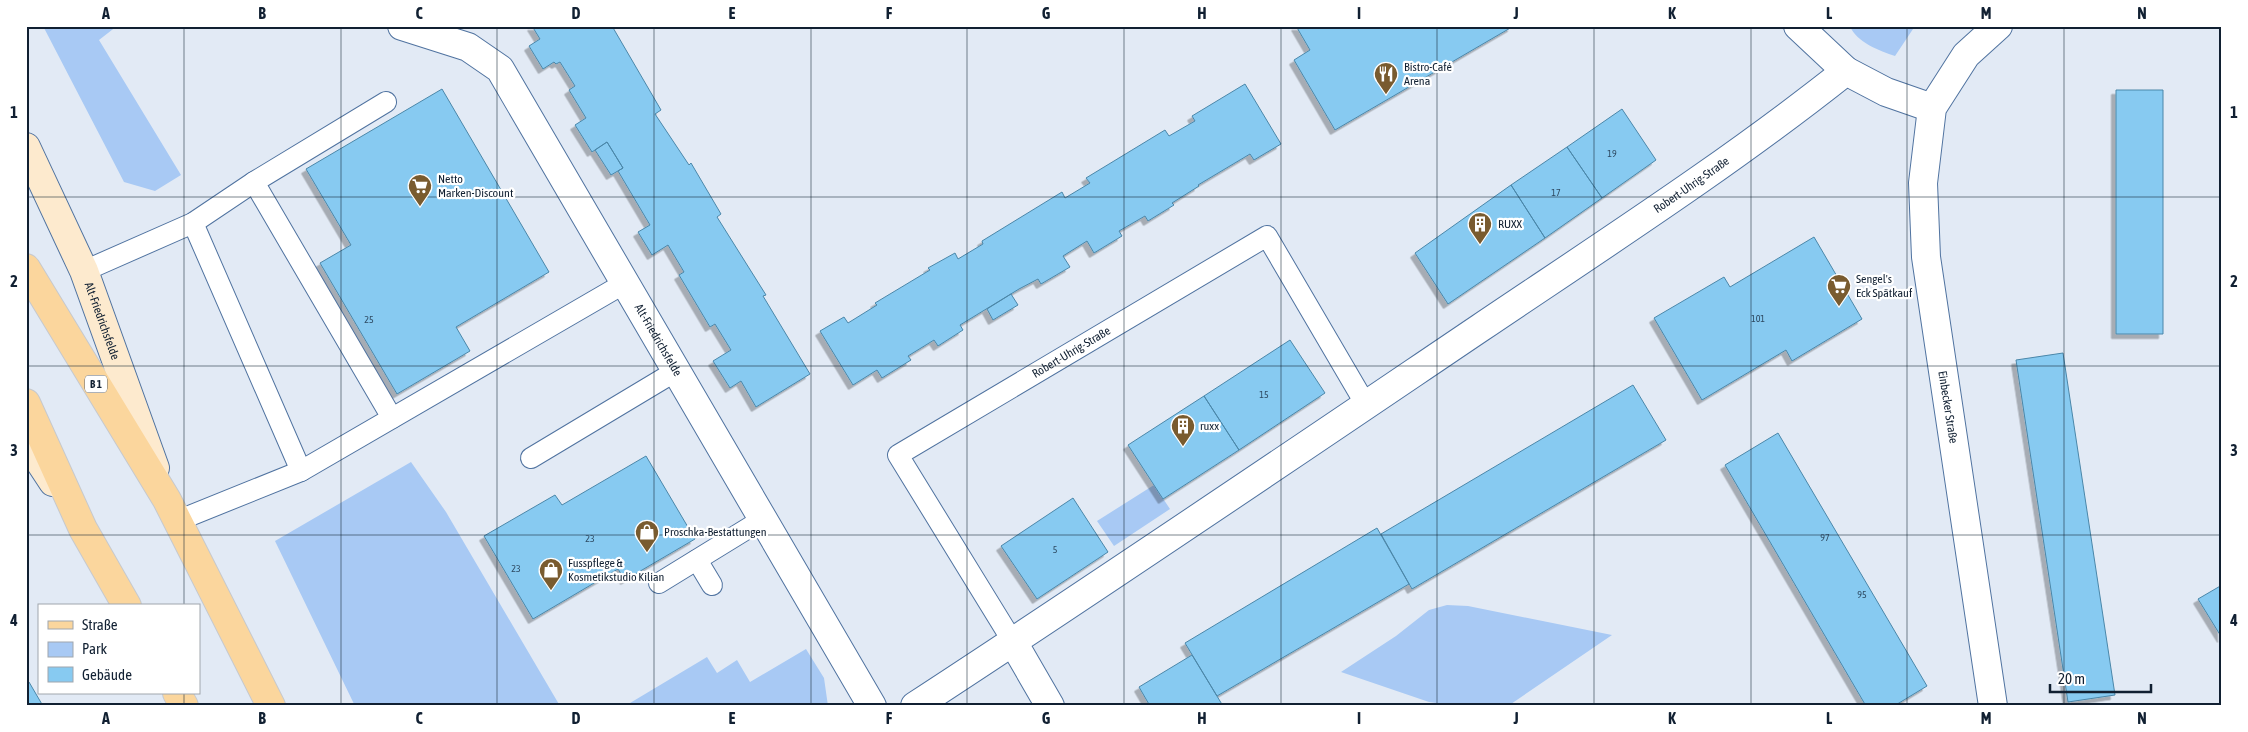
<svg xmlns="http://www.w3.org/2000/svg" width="2248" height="732" font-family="'Asap Condensed',sans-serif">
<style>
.green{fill:#a8c9f4}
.building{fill:#87caf1;stroke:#4b87a9;filter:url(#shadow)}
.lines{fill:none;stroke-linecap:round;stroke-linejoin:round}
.service-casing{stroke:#5073a0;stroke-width:22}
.minor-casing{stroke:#5073a0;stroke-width:30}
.tertiary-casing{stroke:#5073a0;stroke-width:30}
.secondary-casing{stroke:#5073a0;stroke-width:30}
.primary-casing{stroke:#c6c9ce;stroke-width:30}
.service{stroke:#fff;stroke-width:20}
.minor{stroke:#fff;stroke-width:28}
.tertiary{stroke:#fff;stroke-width:28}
.secondary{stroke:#fdeace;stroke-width:28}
.primary{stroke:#fbd69d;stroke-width:28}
.grid{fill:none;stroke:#112032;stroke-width:1;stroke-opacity:0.55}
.labels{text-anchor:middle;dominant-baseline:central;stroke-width:4.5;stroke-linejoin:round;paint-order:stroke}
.number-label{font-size:10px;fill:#2e4a62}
.shield{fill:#fff;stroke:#586370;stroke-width:1}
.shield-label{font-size:11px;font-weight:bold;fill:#112032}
.poi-label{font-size:12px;fill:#112032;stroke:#fff;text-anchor:start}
.street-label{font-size:12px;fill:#112032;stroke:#fff}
.neatline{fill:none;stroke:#112032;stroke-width:2}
.grid-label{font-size:16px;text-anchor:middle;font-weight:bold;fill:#112032}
</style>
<defs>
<filter id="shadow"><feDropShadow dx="-4.5" dy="4.5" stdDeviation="0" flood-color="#0004"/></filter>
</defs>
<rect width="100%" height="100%" fill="#e2eaf5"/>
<path class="green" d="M43,26H117L99,40L181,175L155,191L124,182Z
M1850,26H1915L1895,56C1880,51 1856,42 1850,26Z
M411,462L446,512L560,706H355L275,541Z
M1154,485L1170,509L1114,546L1097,521Z
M1447,605L1468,606L1612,635L1508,706H1460L1429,702L1341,672L1396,636L1429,610Z
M806,649L824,678L828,706H625L707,657L717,673L737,660L750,682Z"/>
<path class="building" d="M532,26H612L661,110L655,114L689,165L691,163L721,214L717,217L766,295L763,296L810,374L756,407L741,381L730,388L713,361L731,350L715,324L710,327L679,275L684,272L668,245L652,255L638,232L650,225L618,171L623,168L607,142L592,152L575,125L586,118L569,90L575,86L560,62L556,64L554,62L543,69L529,46L540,39Z
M1296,26H1512V27L1335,130L1294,60L1310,50Z
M1245,84L1281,144L1254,160L1250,154L1198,185L1199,186L1172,203L1174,205L1148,221L1145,216L1119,231L1122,236L1094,253L1087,241L1063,256L1070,267L1041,284L1038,279L1019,289L960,325L963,330L938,346L934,340L908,356L911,360L882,378L877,370L853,385L820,331L844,317L848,323L877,305L875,303L930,270L928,268L955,253L958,259L983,244L982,241L1062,192L1065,198L1090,183L1086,178L1165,130L1169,136L1195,121L1192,116Z
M442,89L549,272L456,327L470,351L397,394L320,263L351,245L306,169Z
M2116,90H2163V334H2116Z
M1622,109L1656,160L1602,198L1567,147Z
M607,142L623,168L611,175L595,150Z
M1567,147L1602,198L1545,238L1511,185Z
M1511,185L1545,238L1448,304L1415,253Z
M1814,237L1862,319L1792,361L1786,350L1702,400L1654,318L1724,277L1730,287Z
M1011,294L1018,305L993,320L987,309Z
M1290,340L1325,393L1239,450L1204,396Z
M2063,353L2115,695L2068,702L2016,360Z
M1633,385L1666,440L1412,589L1381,534Z
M1204,396L1239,450L1163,499L1128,445Z
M1778,433L1927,686L1894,706H1866L1725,465Z
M646,456L695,539L625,580L618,569L533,619L484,536L555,495L562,505Z
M1073,498L1108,552L1037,599L1001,546Z
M1377,528L1409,584L1217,696L1185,643Z
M2222,585V638L2198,599Z
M1192,655L1223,706H1150L1139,687Z
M29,682L43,706H26V684Z"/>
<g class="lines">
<g class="service-casing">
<g id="service">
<path d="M254,182L392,418"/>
<path d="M193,223L301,471"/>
<path d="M84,271L193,223L254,182L386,102"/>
<path d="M531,458L676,371"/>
<path d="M177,521L301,471L625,283"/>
<path d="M697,560L712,585"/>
<path d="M659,583L763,519"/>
<path id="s1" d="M1013,642L898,455L1267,236L1366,405"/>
</g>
</g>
<g class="minor-casing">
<g id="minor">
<path id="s2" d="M402,26L468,47L500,69L872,706"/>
<path d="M1798,26L1846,71"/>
<path d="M1013,642L1050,706"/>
<path id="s3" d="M915,706C1105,582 1292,455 1480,328C1603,245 1729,164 1846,71L1886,92L1932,108"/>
</g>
</g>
<g class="tertiary-casing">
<path id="tertiary" d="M1993,706L1926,257L1923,183L1932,108L1966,55L1998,26"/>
</g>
<g class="secondary-casing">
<g id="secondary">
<path id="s4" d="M26,147L84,271L155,468"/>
<path d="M26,441L53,482"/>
</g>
</g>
<g class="primary-casing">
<path id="primary" d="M26,268L167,500L271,706
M26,403L83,529L127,606
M177,693L184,706"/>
</g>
<use href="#service" class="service"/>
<use href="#minor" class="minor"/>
<use href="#tertiary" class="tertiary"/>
<use href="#secondary" class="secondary"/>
<use href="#primary" class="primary"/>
</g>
<path class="grid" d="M184,26V606M341,26V706M497,26V706M654,26V706M811,26V706M967,26V706M1124,26V706M1281,26V706M1437,26V706M1594,26V706M1751,26V706M1907,26V706M2064,26V706M26,197H2222M26,366H2222M26,535H2222M184,693V706"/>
<defs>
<g id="restaurant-pin" transform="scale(1.25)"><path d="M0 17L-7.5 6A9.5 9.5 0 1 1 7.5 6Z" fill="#795b2f" stroke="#fff"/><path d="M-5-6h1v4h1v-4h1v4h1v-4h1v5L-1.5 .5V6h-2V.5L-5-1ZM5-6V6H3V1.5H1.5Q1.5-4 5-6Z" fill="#fff"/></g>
<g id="supermarket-pin" transform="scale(1.25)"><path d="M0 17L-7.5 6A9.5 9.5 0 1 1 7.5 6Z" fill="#795b2f" stroke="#fff"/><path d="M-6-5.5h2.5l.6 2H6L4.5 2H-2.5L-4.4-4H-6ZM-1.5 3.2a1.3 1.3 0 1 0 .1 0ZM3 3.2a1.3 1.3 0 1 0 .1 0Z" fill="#fff"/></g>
<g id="building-pin" transform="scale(1.25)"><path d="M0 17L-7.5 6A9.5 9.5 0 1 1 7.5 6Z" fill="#795b2f" stroke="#fff"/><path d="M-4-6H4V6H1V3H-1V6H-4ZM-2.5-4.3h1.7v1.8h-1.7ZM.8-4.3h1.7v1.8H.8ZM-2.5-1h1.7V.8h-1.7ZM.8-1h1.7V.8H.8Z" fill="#fff"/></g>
<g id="shop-pin" transform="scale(1.25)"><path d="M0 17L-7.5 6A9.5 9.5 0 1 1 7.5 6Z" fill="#795b2f" stroke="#fff"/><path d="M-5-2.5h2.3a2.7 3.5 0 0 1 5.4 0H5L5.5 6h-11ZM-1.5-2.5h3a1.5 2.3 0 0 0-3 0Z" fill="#fff"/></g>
</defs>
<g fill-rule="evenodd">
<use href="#restaurant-pin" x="1386" y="74"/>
<use href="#supermarket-pin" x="420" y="186"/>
<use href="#building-pin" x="1480" y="224"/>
<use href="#supermarket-pin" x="1839" y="286"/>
<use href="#building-pin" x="1183" y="426"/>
<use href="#shop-pin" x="647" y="532"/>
<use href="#shop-pin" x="551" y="570"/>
</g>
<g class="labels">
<g class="number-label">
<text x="1612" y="153">19</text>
<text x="1556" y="192">17</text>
<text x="1758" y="318">101</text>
<text x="369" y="319">25</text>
<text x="1264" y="394">15</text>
<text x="1825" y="537">97</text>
<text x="590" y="538">23</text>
<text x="1055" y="549">5</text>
<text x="516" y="568">23</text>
<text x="1862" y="594">95</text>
</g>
<rect class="shield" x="85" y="375.5" width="22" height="17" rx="4"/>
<g class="shield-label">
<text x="96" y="384">B 1</text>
</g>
<g class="poi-label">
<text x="1404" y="67">Bistro-Café<tspan x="1404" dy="14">Arena</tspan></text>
<text x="438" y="179">Netto<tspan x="438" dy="14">Marken-Discount</tspan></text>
<text x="1498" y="224">RUXX</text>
<text x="1856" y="279">Sengel's<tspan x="1856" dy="14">Eck Spätkauf</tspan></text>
<text x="1200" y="426">ruxx</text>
<text x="664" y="532">Proschka-Bestattungen</text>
<text x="568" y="563">Fusspflege &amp;<tspan x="568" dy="14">Kosmetikstudio Kilian</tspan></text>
</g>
<g class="street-label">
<text stroke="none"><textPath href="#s3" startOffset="935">Robert-Uhrig-Straße</textPath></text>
<text stroke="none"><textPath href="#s4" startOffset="190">Alt-Friedrichsfelde</textPath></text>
<text stroke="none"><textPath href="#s2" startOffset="422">Alt-Friedrichsfelde</textPath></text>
<text stroke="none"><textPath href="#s1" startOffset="421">Robert-Uhrig-Straße</textPath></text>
<text transform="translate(1948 407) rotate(81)">Einbecker Straße</text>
</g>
</g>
<rect width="2248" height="732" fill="none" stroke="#ffffff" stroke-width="55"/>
<rect x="38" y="604" width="162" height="90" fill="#ffffff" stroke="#a0a6ad"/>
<rect x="48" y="621" width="25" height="8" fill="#fbd69d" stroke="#a0a6ad"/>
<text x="82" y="630" font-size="15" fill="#112032">Straße</text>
<rect x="48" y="642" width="25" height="15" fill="#a8c9f4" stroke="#a0a6ad"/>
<text x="82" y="654" font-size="15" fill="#112032">Park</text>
<rect x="48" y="667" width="25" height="15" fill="#87caf1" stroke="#a0a6ad"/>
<text x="82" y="680" font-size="15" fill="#112032">Gebäude</text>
<path d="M2050 684v8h101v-8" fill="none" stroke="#112032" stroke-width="2.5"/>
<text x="2058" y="684" font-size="15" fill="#112032" stroke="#ffffff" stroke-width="4" paint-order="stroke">20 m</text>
<rect x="28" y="28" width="2192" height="676" class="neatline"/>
<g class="grid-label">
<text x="106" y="19">A</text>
<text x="262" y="19">B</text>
<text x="419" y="19">C</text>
<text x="576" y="19">D</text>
<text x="732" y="19">E</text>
<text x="889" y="19">F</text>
<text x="1046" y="19">G</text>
<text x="1202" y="19">H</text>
<text x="1359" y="19">I</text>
<text x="1516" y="19">J</text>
<text x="1672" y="19">K</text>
<text x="1829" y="19">L</text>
<text x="1986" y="19">M</text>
<text x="2142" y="19">N</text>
<text x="14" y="118">1</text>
<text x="2234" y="118">1</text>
<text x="14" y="287">2</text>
<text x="2234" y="287">2</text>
<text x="14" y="456">3</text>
<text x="2234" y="456">3</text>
<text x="14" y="626">4</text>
<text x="2234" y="626">4</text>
<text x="106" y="724">A</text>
<text x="262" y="724">B</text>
<text x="419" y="724">C</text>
<text x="576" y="724">D</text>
<text x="732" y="724">E</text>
<text x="889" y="724">F</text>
<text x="1046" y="724">G</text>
<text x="1202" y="724">H</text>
<text x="1359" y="724">I</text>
<text x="1516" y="724">J</text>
<text x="1672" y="724">K</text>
<text x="1829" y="724">L</text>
<text x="1986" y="724">M</text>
<text x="2142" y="724">N</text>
</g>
</svg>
